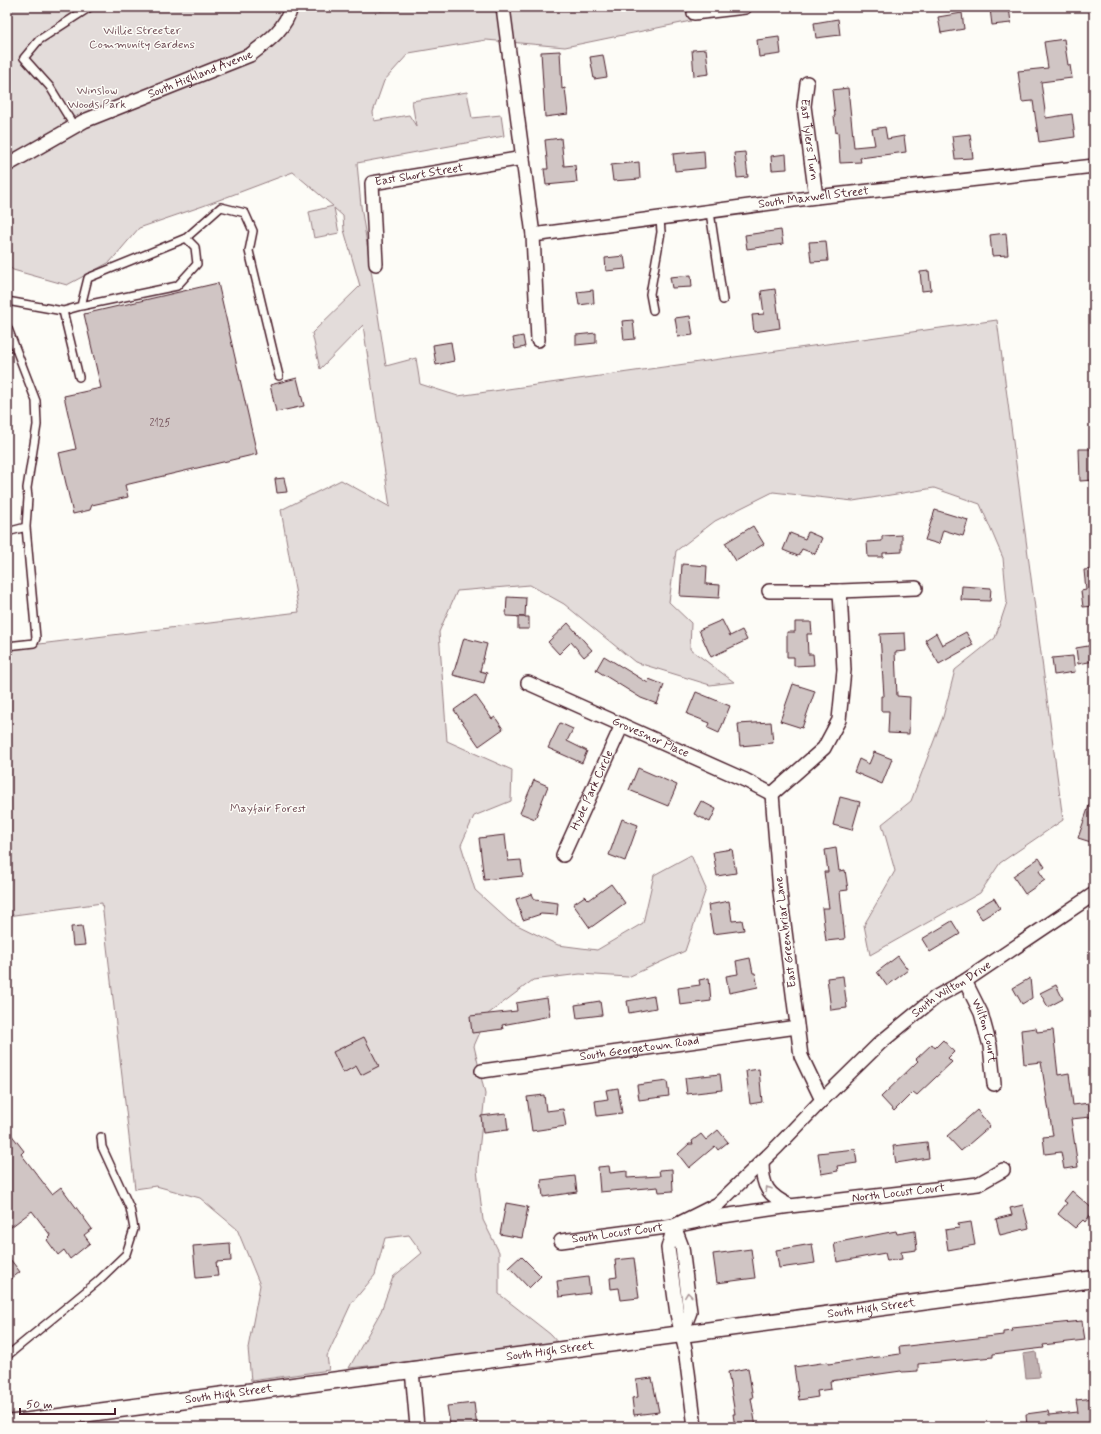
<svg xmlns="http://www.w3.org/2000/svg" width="1101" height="1434" font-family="Mynerve,sans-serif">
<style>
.green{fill:#e3dcda;stroke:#967e82}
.water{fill:#c0b1b1;stroke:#91777b}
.building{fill:#d0c5c4;stroke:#4a1f2b}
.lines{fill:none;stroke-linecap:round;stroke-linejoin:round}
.service-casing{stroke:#4a1f2b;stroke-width:10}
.minor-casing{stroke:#4a1f2b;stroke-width:16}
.tertiary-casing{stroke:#4a1f2b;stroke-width:19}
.service{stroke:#fdfcf7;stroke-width:7}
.minor{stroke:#fdfcf7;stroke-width:13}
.tertiary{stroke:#fdfcf7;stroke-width:16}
.oneway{stroke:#ac999b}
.labels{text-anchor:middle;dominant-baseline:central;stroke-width:3;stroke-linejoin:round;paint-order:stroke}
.number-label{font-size:10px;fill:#6c4851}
.park-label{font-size:12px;fill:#704e57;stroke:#fdfcf7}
.street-label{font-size:12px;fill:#4a1f2b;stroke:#fdfcf7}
</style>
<rect width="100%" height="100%" fill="#fdfcf7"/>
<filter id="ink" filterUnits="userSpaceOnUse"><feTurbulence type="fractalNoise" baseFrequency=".025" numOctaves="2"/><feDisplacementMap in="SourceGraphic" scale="8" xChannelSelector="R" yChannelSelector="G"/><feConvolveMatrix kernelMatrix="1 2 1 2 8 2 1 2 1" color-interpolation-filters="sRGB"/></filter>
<g filter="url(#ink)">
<path class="green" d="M7,7H379L380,11L399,7H683L691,21L565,47L486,40L409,53L384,81L373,112L374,121L409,115L416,126L412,101L467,92L472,118L501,115L504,136L357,163L361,206L386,366L416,358L420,384L458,396L997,320L1063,820L1000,863L980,893L870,955L864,925L895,871L882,824L911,801L943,717L955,670L995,638L1007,602L1003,558L980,504L934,488L853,501L773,492L715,521L676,551L669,602L691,623L690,649L734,682L710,685L635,662L564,604L530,585L457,591L439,632L447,741L512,770L511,801L474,816L461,845L475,890L509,921L558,945L597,950L643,923L654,875L691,855L706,889L685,951L628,977L580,974L533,980L488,1014L474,1046L485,1094L477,1170L483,1220L499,1252V1294L550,1334L560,1345L349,1368L381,1311L393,1277L422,1253L409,1235L385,1238L375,1275L351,1304L327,1356L329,1370L251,1381L248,1348L260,1285L237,1229L200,1198L156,1186L135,1189L102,903L7,916V648L299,612L281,510L341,480L390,507L363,325L320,369L312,333L360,286L344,230L343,216L334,208L339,233L314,238L309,212L333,206L293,172L203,206L139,228L110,262L67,285L13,270L7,265Z"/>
<path class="water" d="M1036,1352L1040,1377L1026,1378L1023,1354Z"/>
<path class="building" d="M1009,7L1011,23L992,25L990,9Z
M962,13L964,29L941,33L938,17Z
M838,19L840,35L816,38L814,23Z
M779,37L781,54L759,57L757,40Z
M1064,39L1068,65H1070L1072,78L1041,82L1046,118L1072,114L1075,137L1039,142L1033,101L1022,102L1018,71L1048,68L1044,42Z
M706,49L709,74L694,76L692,50Z
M560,51L562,89L565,88L568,114L545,117L541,52Z
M603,55L607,77L594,79L590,57Z
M848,88L854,147L875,145L872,129L885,127L887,139L904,136L906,152L860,158L861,162L840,163L838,132L836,133L834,116H835L832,90Z
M970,134L973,158L955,159L952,136Z
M561,138L564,166L575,165L577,182L546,185L544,169H548L545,140Z
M704,151L705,168L675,171L673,154Z
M745,152L748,177L737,178L734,153Z
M786,154L787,169L772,170L771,156Z
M639,162L640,179L613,181L611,165Z
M781,230L783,244L747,249L745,235Z
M1006,233L1008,255L992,256L990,235Z
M826,241L828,261L811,262L809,242Z
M624,256L626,269L606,271L605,258Z
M929,271L931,290L922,291L920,272Z
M691,275L692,287L672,288L670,277Z
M218,283L257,454L125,485L128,497L92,505L90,510L73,514L59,453L76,449L64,396L101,388L84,314Z
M775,289L780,328L754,332L752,315L764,314L761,291Z
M593,290L594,303L579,305L577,292Z
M690,316L693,335L678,337L675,318Z
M633,320L635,339L624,340L622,321Z
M596,333V343L576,345V335Z
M523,336L525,347L515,349L513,338Z
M451,342L454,361L436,365L433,345Z
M297,378L304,406L276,412L270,385Z
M1079,449H1094V480L1080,481Z
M284,478L287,492L277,493L275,479Z
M935,510L968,520L963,536L943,530L939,544L925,540Z
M753,526L764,544L736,561L725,543Z
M808,532L822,538L815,554L802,549L798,556L783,550L790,533L805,539Z
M902,535V552L883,553V557H868L867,542L882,541V536Z
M682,564L707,566L706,584L720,585L719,598L680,596Z
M1094,569V606L1083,607L1081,591L1086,590L1084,570Z
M962,586L991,588L990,601L961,600Z
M507,597L526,598L525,617L506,616Z
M518,617H529V629H518Z
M722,620L730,636L742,630L747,640L711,657L699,630Z
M795,622H811L812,634H807L808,654H813L814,665L794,666V657H787V632H795Z
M568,623L592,650L584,657L571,642L559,654L548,642Z
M966,632L973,645L939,664L925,640L936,633L942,645Z
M905,633L906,651L895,652L897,696L910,697L909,734L888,733L889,711H881V696H884L880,634Z
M464,638L487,644L480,671L487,673L484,683L453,675Z
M1094,645V661L1078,664L1076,648Z
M604,656L648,683L649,679L664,685L657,704L641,698L596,670Z
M1073,656L1075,672L1054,675L1052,658Z
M793,684L815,691L802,728L780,721Z
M696,692L730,706L719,733L708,728L710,723L687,714Z
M475,695L492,719L495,717L503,729L479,746L454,710Z
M771,722L773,743L740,746L738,724Z
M560,723L573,729L567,741L587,751L582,763L548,748Z
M874,752L892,759L882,784L854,772L859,759L869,764Z
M638,768L677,785L668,806L629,790Z
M534,780L548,786L535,819L520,813Z
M840,797L860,802L852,830L833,825Z
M1092,797H1094V843L1078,838Z
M701,801L716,809L710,822L694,814Z
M622,819L638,825L625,861L609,855Z
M505,835L508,861L521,860L523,876L484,880L479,838Z
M836,848L839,871L845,870L848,890L840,891L845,939L826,941L822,908H829L824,872H828L825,850Z
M732,849L736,873L717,876L713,852Z
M1039,858L1045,867L1039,871L1045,880L1025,894L1013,876Z
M611,884L625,903L590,928L573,904L585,896L589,900Z
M532,894L535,900L558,903L557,915L541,914L523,920L516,899Z
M994,898L1000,908L982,919L975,909Z
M729,901L732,921L742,920L744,930L713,934L708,905Z
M952,921L960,934L930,952L922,939Z
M82,926L85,945L73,946L71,927Z
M898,956L908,970L887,986L877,972Z
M750,958L753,973H755L758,987L729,993L726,976L738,974L736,961Z
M843,976L847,1008L831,1010L827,978Z
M709,978L711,1001L680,1005L678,988L700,985L699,980Z
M1030,978L1032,998L1022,1004L1013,988Z
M1056,985L1063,999L1048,1007L1040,993Z
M654,996L656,1008L629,1013L627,1001Z
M547,998L550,1016L502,1025L503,1029L472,1033L470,1016L517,1011L516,1003Z
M600,1001L602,1015L577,1018L575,1005Z
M1036,1028L1037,1032L1053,1030L1058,1075L1069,1073L1073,1105L1089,1103L1091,1117L1071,1119L1078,1167L1064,1169L1061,1152L1045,1154L1043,1137L1053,1136L1041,1062L1024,1064L1021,1030Z
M364,1037L379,1066L361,1075L356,1066L343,1073L333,1052Z
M943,1040L954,1052L948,1058L952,1062L917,1095L913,1092L894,1111L881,1097L918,1061L916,1059L932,1044L935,1048Z
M759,1069L762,1102L750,1104L746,1071Z
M720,1074L722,1090L687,1094L685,1078Z
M667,1081L669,1096L639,1100L637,1085Z
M618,1088L622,1113L597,1116L595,1101L608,1099L606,1090Z
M544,1095L546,1111L563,1109L566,1126L532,1131L527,1097Z
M977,1110L990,1126L961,1151L947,1136Z
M506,1113L508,1130L483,1133L481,1116Z
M7,1129L24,1151L21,1154L52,1194L61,1187L92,1229L84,1235L90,1243L70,1259L64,1250L58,1255L47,1240L51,1236L32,1211L7,1230Z
M718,1130L728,1142L718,1150L715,1146L689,1168L678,1154L689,1144H693L692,1141L701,1134L706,1140Z
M927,1142L929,1158L896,1163L893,1146Z
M855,1149L857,1163L837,1166L838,1171L821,1174L818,1153Z
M609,1166L610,1173L627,1171V1178L660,1176L659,1170L672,1169L673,1191L659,1192L658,1187L600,1192L598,1167Z
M575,1176L577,1192L543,1197L541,1180Z
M1072,1191L1094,1210L1085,1222L1083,1220L1075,1228L1058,1214L1067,1203L1064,1201Z
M506,1203L528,1207L522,1238L500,1234Z
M1023,1205L1029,1228L1000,1235L996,1219L1012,1215L1010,1208Z
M971,1222L975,1245L948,1250L945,1230L959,1228L958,1224Z
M896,1231L897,1234L915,1231L917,1250L901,1252L902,1259L887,1261L885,1253L837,1262L834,1243Z
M230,1243L231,1261L216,1262L218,1276L196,1278L193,1246Z
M812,1244L815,1263L779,1268L776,1250Z
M751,1249L755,1278L717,1283L713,1254Z
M7,1255L20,1272L7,1282Z
M521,1256L541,1276L529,1288L509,1267Z
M634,1258L639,1298L621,1300L619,1288L611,1289L610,1278L617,1277L615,1260Z
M588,1277L590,1293L559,1297L557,1281Z
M1082,1321L1085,1340L1043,1345L1044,1348L993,1354V1357L918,1364V1371L902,1372L901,1371L830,1381L831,1389L817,1391L818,1397L799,1400L794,1367L828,1362V1364L900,1354L899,1347L1003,1335V1332L1013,1331L1012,1328Z
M748,1368L753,1398H751L756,1427H735L733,1414H735L728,1372Z
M652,1378L659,1412L634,1415L632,1398L638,1397L636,1380Z
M1094,1398V1427H1027L1026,1414L1048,1411L1049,1415L1078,1412L1076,1400Z
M474,1403L477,1427H456L455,1423L450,1424L447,1406Z"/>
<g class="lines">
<g class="service-casing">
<path id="service" d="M74,126L50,87L24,58L39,40L90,7
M710,212L723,300
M7,301L63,311L81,306L88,278L186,238L221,207L245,213L253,231L249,251L279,376
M81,306L177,286L197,264L195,247L186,238
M653,310L650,294L661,232L660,219
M63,311L79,377
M7,326L36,401L37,425L27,488L28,498L26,527L7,532
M7,646L34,643L36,638L26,527
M7,1356L97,1282L126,1254L134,1229L130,1208L102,1147L101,1137"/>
</g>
<g class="minor-casing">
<g id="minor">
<path d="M503,7L533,235L538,340"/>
<path d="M694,13L745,7"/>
<path id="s1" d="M807,83L804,106L816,197"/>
<path id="s2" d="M7,165L84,121L250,55C267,42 286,29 291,7"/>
<path id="s3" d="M533,235L816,197L1094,166"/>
<path id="s4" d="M376,264L372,183L523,158"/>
<path d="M769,591H840L916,588"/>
<path id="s5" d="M528,683L745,780L772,794"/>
<path d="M772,794L824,748L839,720L844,670L840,591"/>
<path id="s6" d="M563,855L622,725"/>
<path id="s7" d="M965,981L981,1013L990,1046L994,1084"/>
<path id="s8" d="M482,1071L797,1027"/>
<path id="s9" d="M822,1100L880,1043L936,997L965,981L1094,894"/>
<path d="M762,1162C762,1187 768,1195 790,1206"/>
<path d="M674,1226L682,1247L690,1312L682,1333"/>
<path id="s10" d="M561,1241L674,1226L723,1216L790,1206L978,1184L1003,1170"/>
<path d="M412,1370L417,1427"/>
<path d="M695,1427L685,1348L677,1314L668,1248L674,1226L718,1204L777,1147L822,1100L801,1056L780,892L772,794"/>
</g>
</g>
<g class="tertiary-casing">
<g id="tertiary">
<path id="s11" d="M7,1424L1094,1279"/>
</g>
</g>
<use href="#service" class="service"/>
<use href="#minor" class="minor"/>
<use href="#tertiary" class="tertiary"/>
</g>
<defs><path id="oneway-chevron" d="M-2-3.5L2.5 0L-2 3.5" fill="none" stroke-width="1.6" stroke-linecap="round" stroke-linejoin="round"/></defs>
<g class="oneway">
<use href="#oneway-chevron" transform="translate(768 1189) rotate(-122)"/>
<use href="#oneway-chevron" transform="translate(688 1295) rotate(-97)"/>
</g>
</g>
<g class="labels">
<g class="number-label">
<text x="160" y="423">2125</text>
</g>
<g class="park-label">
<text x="142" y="31">Willie Streeter<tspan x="142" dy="14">Community Gardens</tspan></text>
<text x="97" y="91">Winslow<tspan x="97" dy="14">Woods Park</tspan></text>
<text x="268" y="809">Mayfair Forest</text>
</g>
<g class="street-label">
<text stroke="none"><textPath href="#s2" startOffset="214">South Highland Avenue</textPath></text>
<text stroke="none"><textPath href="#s1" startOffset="57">East Tylers Turn</textPath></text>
<text stroke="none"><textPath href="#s4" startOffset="129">East Short Street</textPath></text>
<text stroke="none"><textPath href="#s3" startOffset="283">South Maxwell Street</textPath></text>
<text stroke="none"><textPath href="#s5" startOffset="134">Grovesnor Place</textPath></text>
<text stroke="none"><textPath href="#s6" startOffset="71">Hyde Park Circle</textPath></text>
<text transform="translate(786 932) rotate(-97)">East Greenbriar Lane</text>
<text stroke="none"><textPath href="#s9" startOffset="171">South Wilton Drive</textPath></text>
<text stroke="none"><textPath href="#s7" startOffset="54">Wilton Court</textPath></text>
<text stroke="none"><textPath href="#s8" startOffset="159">South Georgetown Road</textPath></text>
<text stroke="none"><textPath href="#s10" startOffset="341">North Locust Court</textPath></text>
<text stroke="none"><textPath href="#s10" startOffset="57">South Locust Court</textPath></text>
<text stroke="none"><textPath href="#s11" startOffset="872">South High Street</textPath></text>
<text stroke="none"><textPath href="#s11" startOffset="548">South High Street</textPath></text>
<text stroke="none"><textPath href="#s11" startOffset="224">South High Street</textPath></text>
</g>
</g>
<rect width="1101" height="1434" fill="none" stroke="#fdfcf7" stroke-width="24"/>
<rect x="12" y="12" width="1077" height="1410" fill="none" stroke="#4a1f2b" stroke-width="1.5" filter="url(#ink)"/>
<path d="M20 1408v6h95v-6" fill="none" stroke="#4a1f2b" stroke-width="2"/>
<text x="26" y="1408" font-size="12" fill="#4a1f2b" stroke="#fdfcf7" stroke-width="3" paint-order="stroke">50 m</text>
</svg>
